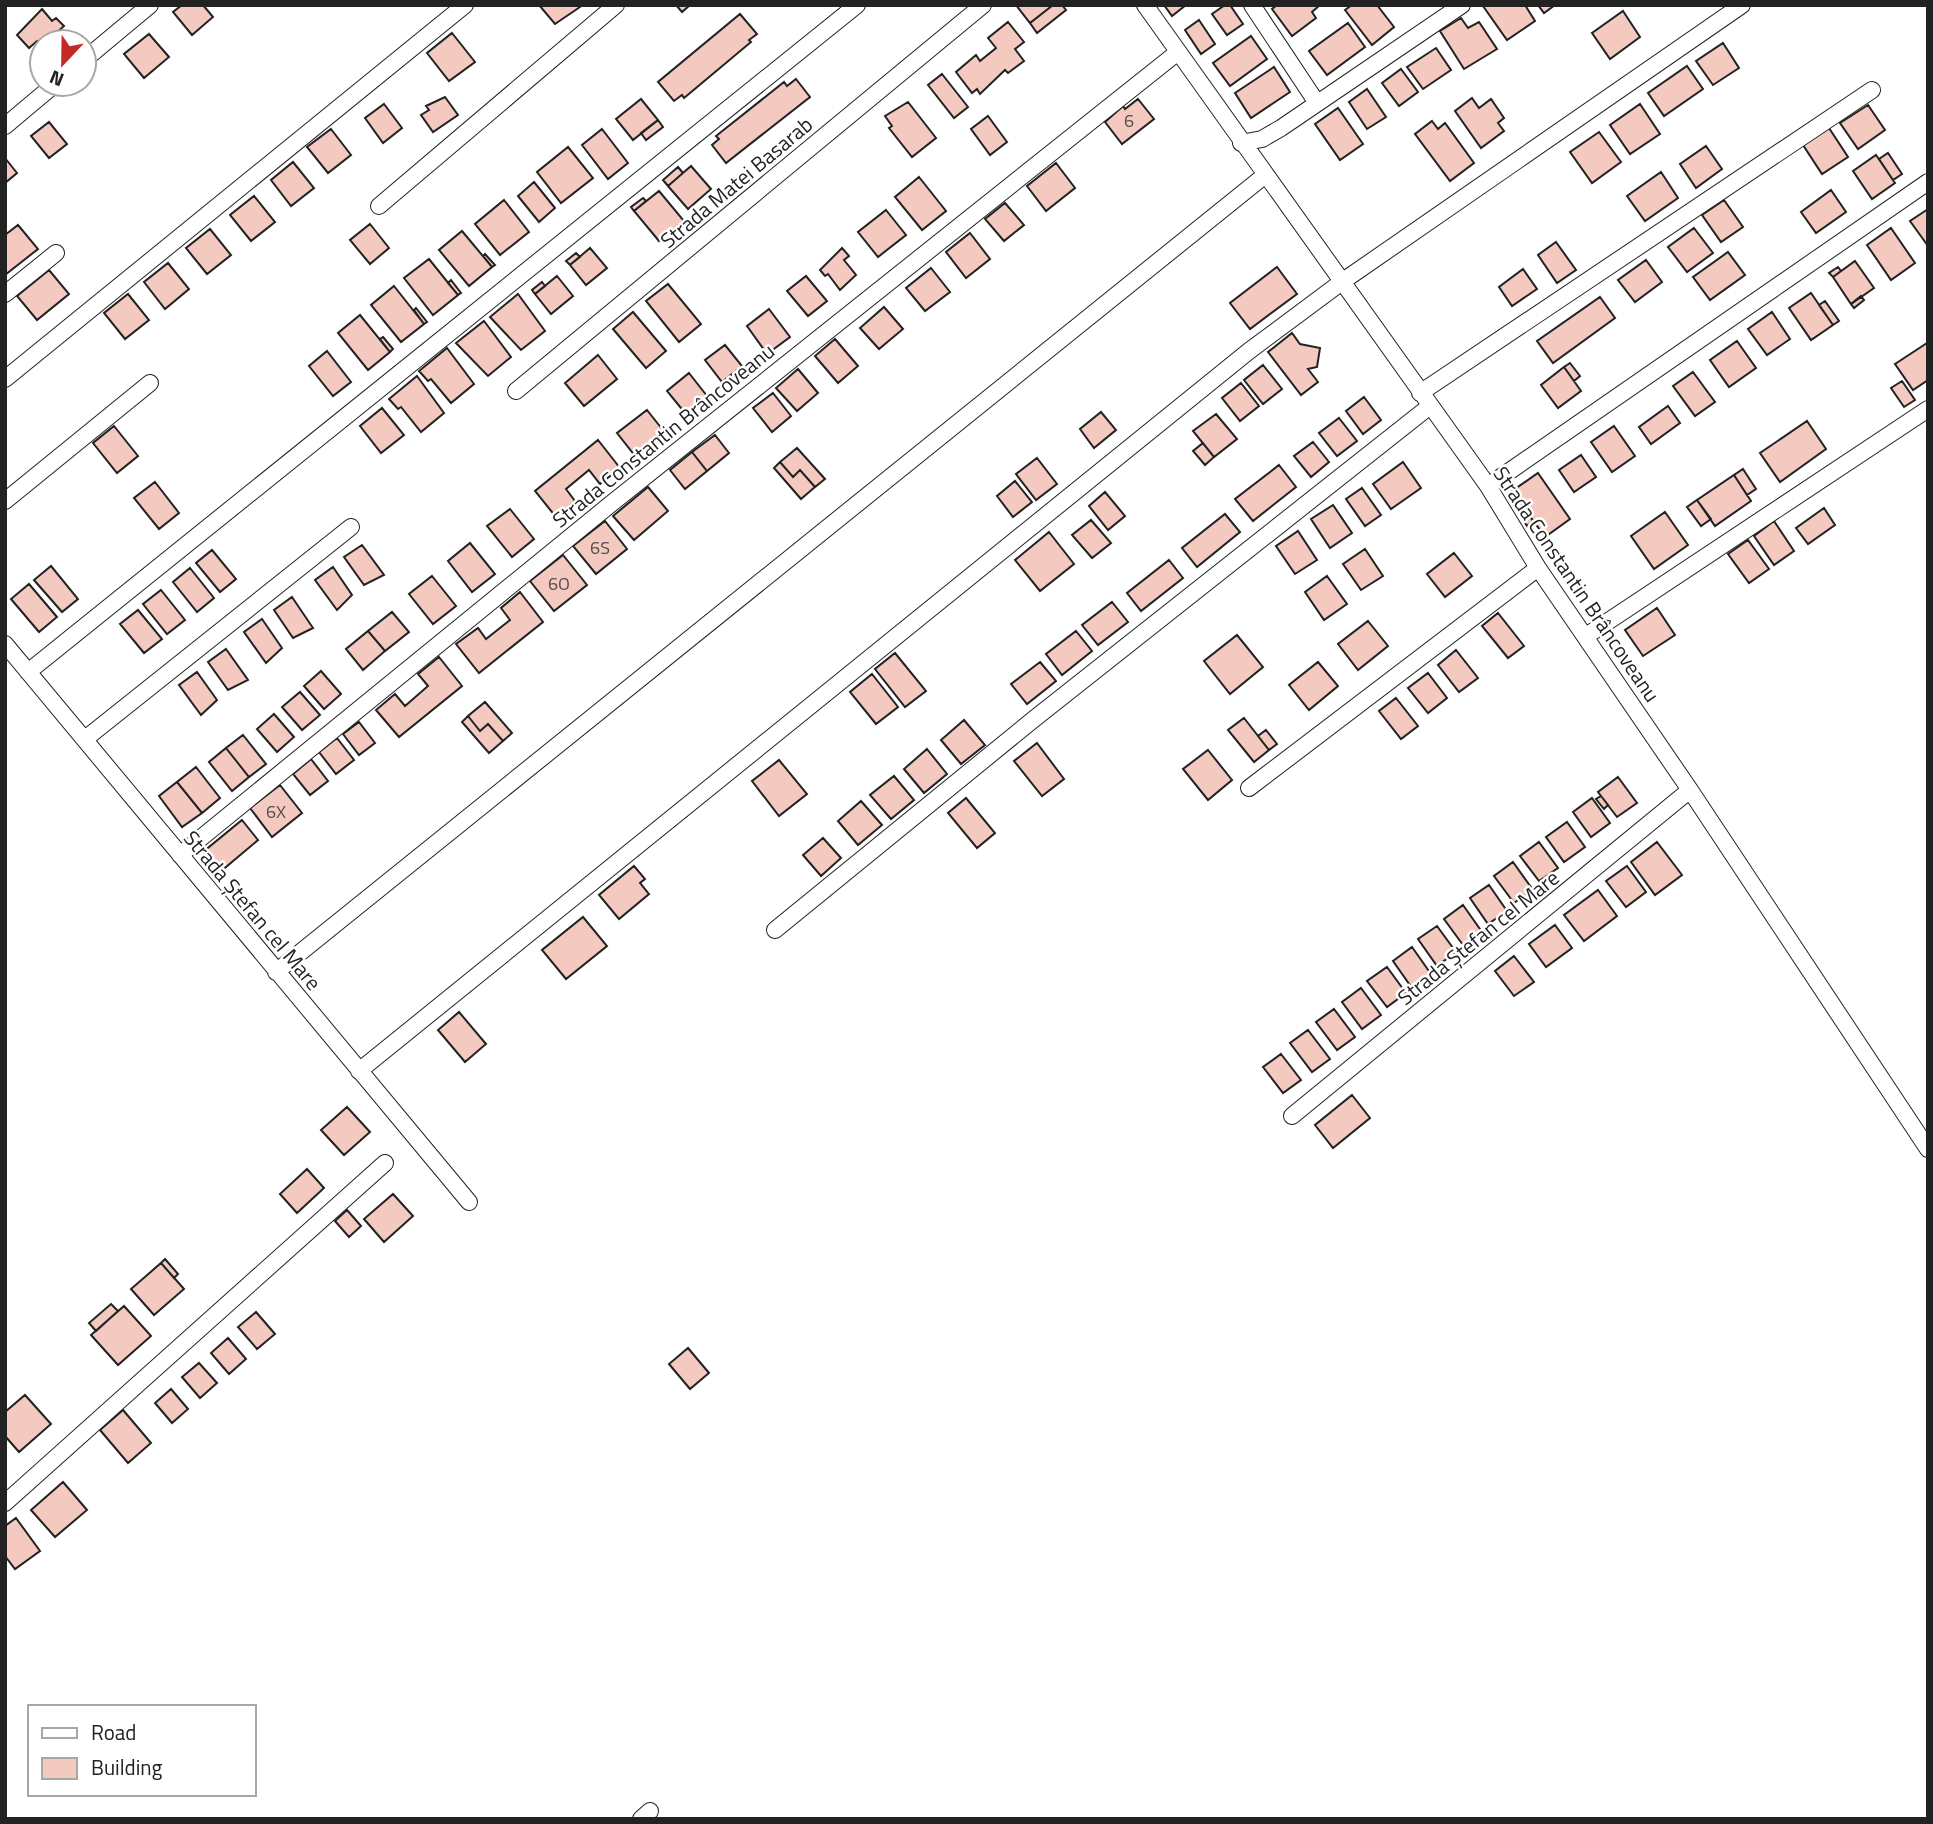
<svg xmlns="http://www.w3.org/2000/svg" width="1933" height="1824" font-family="'Titillium Web',sans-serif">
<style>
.building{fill:#f3c9c0;stroke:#222;stroke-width:2}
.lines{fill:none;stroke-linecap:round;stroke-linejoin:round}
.minor-casing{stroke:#222;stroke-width:18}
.minor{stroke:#fff;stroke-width:16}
.labels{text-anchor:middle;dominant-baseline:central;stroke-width:5;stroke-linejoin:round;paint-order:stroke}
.number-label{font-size:18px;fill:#564c4a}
.street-label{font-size:21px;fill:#222;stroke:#fff}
</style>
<rect width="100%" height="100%" fill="#fff"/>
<path class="building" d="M182,5H203L213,17L192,35L173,12Z
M539,5H579L580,7L555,24Z
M676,5H690L682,12Z
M1016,5H1053L1030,23Z
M1053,5H1062L1066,10L1037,33L1030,23Z
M1164,5H1186L1172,16Z
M1225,5H1230L1243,24L1227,35L1212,14Z
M1277,5H1320L1312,12L1316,18L1292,36L1272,9Z
M1352,5H1377L1394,27L1372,45L1345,10Z
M1525,5L1535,21L1507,40L1483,6Z
M1538,5H1555L1544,13Z
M42,9L52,21L56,18L64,26L55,34L60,40L42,42V46L37,41L29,48L17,35Z
M1623,11L1640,37L1610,59L1592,33Z
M740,14L757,34L749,40L751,42L684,98L682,95L674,101L658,82Z
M1461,18L1468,28L1479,22L1497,49L1464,69L1440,31Z
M1199,20L1215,44L1201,54L1185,30Z
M1008,22L1024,42L1015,49L1024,61L1008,73L1005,70L980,94L977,89L972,93L956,72L976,55L980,61L996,48L988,38Z
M1348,23L1365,47L1327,75L1309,51Z
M452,33L475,62L449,81L427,53Z
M149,34L169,57L144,78L124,54Z
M1251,36L1267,59L1230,86L1213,63Z
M1723,43L1739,68L1713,85L1696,61Z
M1436,48L1451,70L1423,89L1407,67Z
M1687,66L1703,89L1664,116L1648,93Z
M1274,67L1290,92L1251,118L1235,93Z
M1401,69L1418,92L1399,106L1382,83Z
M942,74L968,107L954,118L928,85Z
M796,79L810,97L726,163L712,145L719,139L716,136L784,82L787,86Z
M1367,89L1386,117L1367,129L1349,102Z
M445,97L458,115L433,132L421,115L429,110L426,106Z
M1472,98L1479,108L1491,99L1504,118L1498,123L1504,131L1481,148L1455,111Z
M641,99L658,120L633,140L616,119Z
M1138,99L1154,119L1122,144L1105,122L1123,106L1125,109Z
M908,102L936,138L912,157L889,128L892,126L885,116Z
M384,104L402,128L383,143L365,118Z
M1640,104L1660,134L1630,154L1610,125Z
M1868,105L1885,130L1858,149L1840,123Z
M1338,108L1363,144L1340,160L1315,124Z
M988,116L1007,142L990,155L971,129Z
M658,120L663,127L646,140L641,133Z
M1432,121L1438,129L1445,123L1474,163L1450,181L1415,134Z
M49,122L67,144L49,158L31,136Z
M1829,128L1848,157L1822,174L1803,145Z
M331,129L351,155L328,173L307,147Z
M602,129L628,163L608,179L582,145Z
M1599,132L1621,162L1592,183L1570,152Z
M1706,146L1722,169L1696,188L1680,164Z
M568,147L593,178L561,203L537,172Z
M1888,153L1902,174L1893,180L1879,159Z
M1876,155L1895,183L1872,199L1853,171Z
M5,158L17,173L5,183Z
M293,162L314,188L291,206L271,180Z
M1056,163L1075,188L1046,211L1027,186Z
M691,166L711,189L688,209L668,186Z
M678,167L683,173L668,186L663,180Z
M1661,172L1678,198L1645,221L1627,196Z
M919,177L946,211L922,230L895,197Z
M534,182L555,208L539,222L518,196Z
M1831,190L1846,212L1816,233L1801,212Z
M659,191L684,221L659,241L634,211Z
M254,196L275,222L251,241L230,215Z
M643,198L646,201L634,211L631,207Z
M504,200L529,232L500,255L475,224Z
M1724,200L1743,227L1721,242L1702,215Z
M1005,203L1024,225L1004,241L985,219Z
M1928,209V246L1910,221Z
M886,210L906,235L878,257L858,232Z
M370,224L389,248L370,264L350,240Z
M18,225L38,249L5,275V235Z
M1694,228L1713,253L1687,272L1668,247Z
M1891,228L1915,263L1891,280L1867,245Z
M210,229L231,255L207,274L186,248Z
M462,231L492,267L469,286L439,250Z
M970,233L990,259L966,278L946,252Z
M1556,242L1576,270L1557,283L1538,255Z
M590,248L607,268L586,285L570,265Z
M842,248L849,256L844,260L856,275L840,290L828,274L825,276L820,270Z
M1728,252L1745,275L1710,300L1693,277Z
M576,253L580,257L570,265L566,261Z
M485,254L495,265L492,267L483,256Z
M429,259L458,295L433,315L404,278Z
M1646,260L1662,282L1635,302L1618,280Z
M1855,261L1874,288L1851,304L1833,277Z
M168,263L189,289L165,309L144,282Z
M1277,267L1297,294L1250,329L1230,303Z
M1838,267L1841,271L1833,277L1829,273Z
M931,268L950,292L925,311L906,288Z
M1523,269L1537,289L1512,306L1499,287Z
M49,270L69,294L37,320L17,296Z
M557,276L573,296L551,314L535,294Z
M806,276L827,301L808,316L787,291Z
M451,280L461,293L458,295L448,283Z
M542,282L545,286L535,294L532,290Z
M668,284L701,324L679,342L646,301Z
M394,286L424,324L401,342L371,305Z
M1811,293L1833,325L1811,340L1789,308Z
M128,294L149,320L125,339L104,313Z
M518,294L545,331L521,350L490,317Z
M1861,296L1864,300L1854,308L1851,304Z
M1600,297L1615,318L1553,363L1537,341Z
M1825,301L1839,321L1833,325L1819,305Z
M884,307L903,329L879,349L860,328Z
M416,308L427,322L424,324L414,310Z
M769,309L790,337L767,354L747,326Z
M633,312L666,351L646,368L613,329Z
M1772,312L1790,339L1767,355L1748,329Z
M360,315L390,352L368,370L338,333Z
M484,321L511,357L488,376L456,343Z
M1292,333L1300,344L1320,348L1317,367L1308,369L1318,382L1301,395L1268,352Z
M383,337L393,349L390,352L380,339Z
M835,339L858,366L838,383L815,356Z
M1737,341L1756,368L1729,387L1710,360Z
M1927,343L1928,380L1913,390L1895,364Z
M725,345L742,366L722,382L705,360Z
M447,348L474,384L451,403L431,379L428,381L419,371Z
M327,351L351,382L333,396L309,366Z
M598,355L617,379L584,406L565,383Z
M1570,363L1580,376L1574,381L1564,367Z
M1263,365L1282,389L1263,404L1244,380Z
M1564,367L1581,391L1558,408L1541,385Z
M798,369L818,393L797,411L776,388Z
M1693,372L1715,402L1695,416L1673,386Z
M689,373L707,396L685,413L667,391Z
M417,376L444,413L421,432L401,407L398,409L389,399Z
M1902,381L1915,400L1904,407L1891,388Z
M1241,383L1259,406L1240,421L1222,398Z
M773,393L791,416L772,432L753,408Z
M1364,397L1381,420L1363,434L1346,411Z
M1668,406L1680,423L1651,444L1639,427Z
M382,408L404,435L381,453L360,426Z
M647,410L666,434L636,457L617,433Z
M1101,412L1116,430L1094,448L1080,429Z
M1216,414L1237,439L1214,457L1193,431Z
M1339,418L1357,441L1337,456L1319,433Z
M1807,421L1826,449L1780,482L1760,453Z
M114,426L138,456L117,473L93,443Z
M1614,426L1635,456L1612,472L1591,442Z
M715,435L729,453L707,471L692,452Z
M598,440L620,468L600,484L589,470L566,489L575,501L556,517L535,491Z
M1313,442L1329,462L1311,477L1294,456Z
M1203,443L1214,457L1205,465L1193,451Z
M797,448L825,479L815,487L800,470L793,477L780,462Z
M692,452L707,471L685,489L670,470Z
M1581,455L1596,477L1574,492L1559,470Z
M1037,458L1057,484L1036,500L1016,474Z
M780,462L793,477L800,470L815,487L801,499L774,468Z
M1403,462L1421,488L1391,509L1373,484Z
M1279,465L1296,487L1253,521L1235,499Z
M1743,469L1756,489L1747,495L1734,475Z
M1538,473L1570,519L1545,537L1512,491Z
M1734,475L1751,501L1715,526L1697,500Z
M1015,481L1032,502L1013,517L997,496Z
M155,482L179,513L159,529L134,498Z
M648,487L668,511L634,540L613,516Z
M1362,488L1381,515L1365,526L1346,499Z
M1105,492L1125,516L1108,530L1089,506Z
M1697,500L1711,519L1701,526L1687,507Z
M1333,505L1352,533L1330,548L1311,519Z
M1524,508L1533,521L1527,526L1518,512Z
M1824,508L1835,525L1808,544L1796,528Z
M510,509L534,539L512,557L487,526Z
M1665,512L1688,545L1654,569L1631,536Z
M1225,514L1240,532L1197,567L1182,548Z
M1091,520L1111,543L1092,558L1072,535Z
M605,521L627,549L596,574L573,546Z
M1774,521L1794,551L1774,565L1754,536Z
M1298,531L1317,560L1295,574L1276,546Z
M1049,532L1074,564L1040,591L1015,560Z
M1748,540L1769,569L1749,583L1728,554Z
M470,543L495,574L472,592L448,561Z
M362,545L384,575L364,585L344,557Z
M1365,549L1383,576L1361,590L1343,564Z
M212,550L236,579L220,592L196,563Z
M1454,553L1472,576L1445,597L1427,574Z
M563,555L587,585L554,611L530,581Z
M1169,560L1183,578L1141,611L1127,593Z
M51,566L78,599L62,612L34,580Z
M333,567L352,595L337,610L315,580Z
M190,568L214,598L197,612L173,582Z
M432,576L456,606L433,624L409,594Z
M1327,576L1347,604L1324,620L1305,592Z
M29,584L57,617L39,632L11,599Z
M161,590L185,620L167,634L143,604Z
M520,592L543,622L479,673L456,644L478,628L486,639L510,620L501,608Z
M292,597L313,628L293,638L274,610Z
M1112,602L1128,622L1098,645L1082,625Z
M1657,608L1675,635L1643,656L1625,630Z
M138,610L162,639L144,653L120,624Z
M392,612L409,632L385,651L368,631Z
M1498,613L1524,646L1508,658L1482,626Z
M262,619L282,648L266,663L244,632Z
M1368,621L1388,646L1358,670L1338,644Z
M368,631L385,651L363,670L346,649Z
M1076,631L1092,651L1062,675L1046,654Z
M1237,635L1263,667L1230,694L1204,661Z
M226,649L248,680L228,690L208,662Z
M1456,650L1478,678L1459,692L1438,665Z
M895,653L926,691L905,707L875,669Z
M439,657L462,686L399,737L376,710L395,694L405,706L428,686L418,674Z
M1040,662L1056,681L1027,704L1011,684Z
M1318,662L1338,686L1309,710L1289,685Z
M321,671L341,694L324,709L304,686Z
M197,672L217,700L201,715L179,685Z
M1428,673L1447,698L1428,713L1408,688Z
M872,674L898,707L876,724L850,692Z
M300,692L320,715L302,730L282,707Z
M1396,698L1418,726L1401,739L1379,711Z
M485,702L512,733L503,741L488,724L480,731L468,716Z
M274,714L294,737L277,752L257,729Z
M468,716L480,731L488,724L503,741L489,753L462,722Z
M1244,718L1269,750L1254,762L1228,730Z
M964,720L985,745L961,764L941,740Z
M359,722L375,743L359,755L343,734Z
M1266,730L1277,744L1269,750L1258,736Z
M243,735L266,764L249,777L226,748Z
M337,738L354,760L336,774L319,752Z
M1037,743L1064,779L1042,796L1014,761Z
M226,748L249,777L232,791L209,762Z
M927,749L947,774L924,793L904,769Z
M1208,750L1232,780L1208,800L1183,769Z
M311,759L328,781L310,795L293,774Z
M779,760L807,794L779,816L752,781Z
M196,767L220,798L202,813L177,782Z
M894,776L914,800L891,819L870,795Z
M1618,777L1637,803L1617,817L1598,792Z
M177,782L202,813L182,827L159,796Z
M280,785L302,813L272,837L250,808Z
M1601,796L1608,805L1604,809L1596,799Z
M966,798L995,833L977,848L948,813Z
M1592,798L1610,823L1591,837L1573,812Z
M861,801L882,825L858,845L838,821Z
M242,820L258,840L220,872L203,852Z
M1567,822L1585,847L1564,862L1546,837Z
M823,838L841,858L821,876L803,855Z
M1539,842L1558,868L1539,881L1520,856Z
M1657,842L1682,875L1655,895L1631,862Z
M1513,862L1533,890L1514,903L1494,876Z
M634,866L645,879L640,883L649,894L619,919L599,895Z
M1627,866L1646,892L1626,907L1606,881Z
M1489,885L1507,911L1488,924L1470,898Z
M1598,890L1617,916L1584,941L1564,915Z
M1463,905L1482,932L1463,945L1444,919Z
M583,917L607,946L566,979L542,950Z
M1555,925L1572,948L1546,967L1529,944Z
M1437,926L1456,952L1437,966L1418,939Z
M1412,947L1431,974L1412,988L1393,961Z
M1514,956L1534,982L1514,996L1495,971Z
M1387,967L1406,993L1387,1007L1367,981Z
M1361,988L1381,1015L1362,1029L1342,1002Z
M1334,1009L1355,1037L1337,1050L1316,1022Z
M459,1012L486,1044L465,1062L438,1030Z
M1308,1030L1330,1059L1312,1072L1290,1043Z
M1281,1054L1301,1080L1283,1093L1263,1067Z
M1352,1095L1370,1118L1333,1148L1315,1125Z
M347,1107L370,1132L344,1155L321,1130Z
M307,1169L324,1188L297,1213L280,1194Z
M393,1194L413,1216L384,1242L364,1219Z
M347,1210L361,1226L349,1237L335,1221Z
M165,1259L178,1274L174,1278L161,1263Z
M161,1263L184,1289L154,1315L131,1289Z
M111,1304L118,1311L96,1331L89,1323Z
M124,1306L151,1336L118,1365L91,1335Z
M256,1312L275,1334L257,1349L238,1327Z
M228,1338L246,1359L229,1374L211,1353Z
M688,1348L709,1373L690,1389L669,1364Z
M199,1363L217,1383L200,1398L182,1377Z
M171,1389L188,1409L172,1423L155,1403Z
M25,1395L51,1424L19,1452L5,1436V1412Z
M123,1410L151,1443L128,1463L100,1430Z
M63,1482L87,1510L55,1537L31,1510Z
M16,1518L40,1551L15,1569L5,1556V1526Z"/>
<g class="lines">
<g class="minor-casing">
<path id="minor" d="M1145,5L1488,486L1538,568L1690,790L1928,1149
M1252,5L1317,103
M84,60L150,5
M5,126L55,84
M1241,143L1262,139L1281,128L1462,5
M379,206L616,5
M5,294L56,253
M5,379L465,5
M516,391L983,5
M1420,393L1872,90
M1488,486L1928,182
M5,501L150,383
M1586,636L1928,409
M5,644L469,1202
M28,672L857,5
M85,739L351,527
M1249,788L1538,568
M180,855L612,503L1178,52
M775,930L1034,719L1430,406
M276,972L1264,176
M359,1071L1249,351L1343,281L1742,5
M1292,1116L1690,790
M5,1503L385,1163
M641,1819L650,1811"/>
</g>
<use href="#minor" class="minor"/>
</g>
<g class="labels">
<g class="number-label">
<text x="1129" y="120">6</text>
<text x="600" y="547">6S</text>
<text x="559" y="583">6O</text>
<text x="276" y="811">6X</text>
</g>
<g class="street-label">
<text transform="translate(736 182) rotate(-40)">Strada Matei Basarab</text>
<text transform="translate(663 435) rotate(-39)">Strada Constantin Brâncoveanu</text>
<text transform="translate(1577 584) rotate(56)">Strada Constantin Brâncoveanu</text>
<text transform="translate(253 910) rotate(50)">Strada Ștefan cel Mare</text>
<text transform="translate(1478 937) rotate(-39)">Strada Ștefan cel Mare</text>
</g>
</g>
<rect width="1933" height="1824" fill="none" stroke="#222222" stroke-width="14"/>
<rect x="28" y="1705" width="228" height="91" fill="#ffffff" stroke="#a7a7a7" stroke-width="2"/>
<rect x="42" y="1728" width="35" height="10" fill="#ffffff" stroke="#a7a7a7" stroke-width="2"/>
<text x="91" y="1740" font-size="21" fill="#222222">Road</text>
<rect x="42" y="1758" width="35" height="21" fill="#f3c9c0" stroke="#a7a7a7" stroke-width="2"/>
<text x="91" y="1775" font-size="21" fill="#222222">Building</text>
<g transform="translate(63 63) rotate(202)"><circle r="33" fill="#ffffff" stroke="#a7a7a7" stroke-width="2"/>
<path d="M0-5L12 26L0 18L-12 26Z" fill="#c62828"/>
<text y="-10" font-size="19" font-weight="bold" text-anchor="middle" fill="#222222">N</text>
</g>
</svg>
